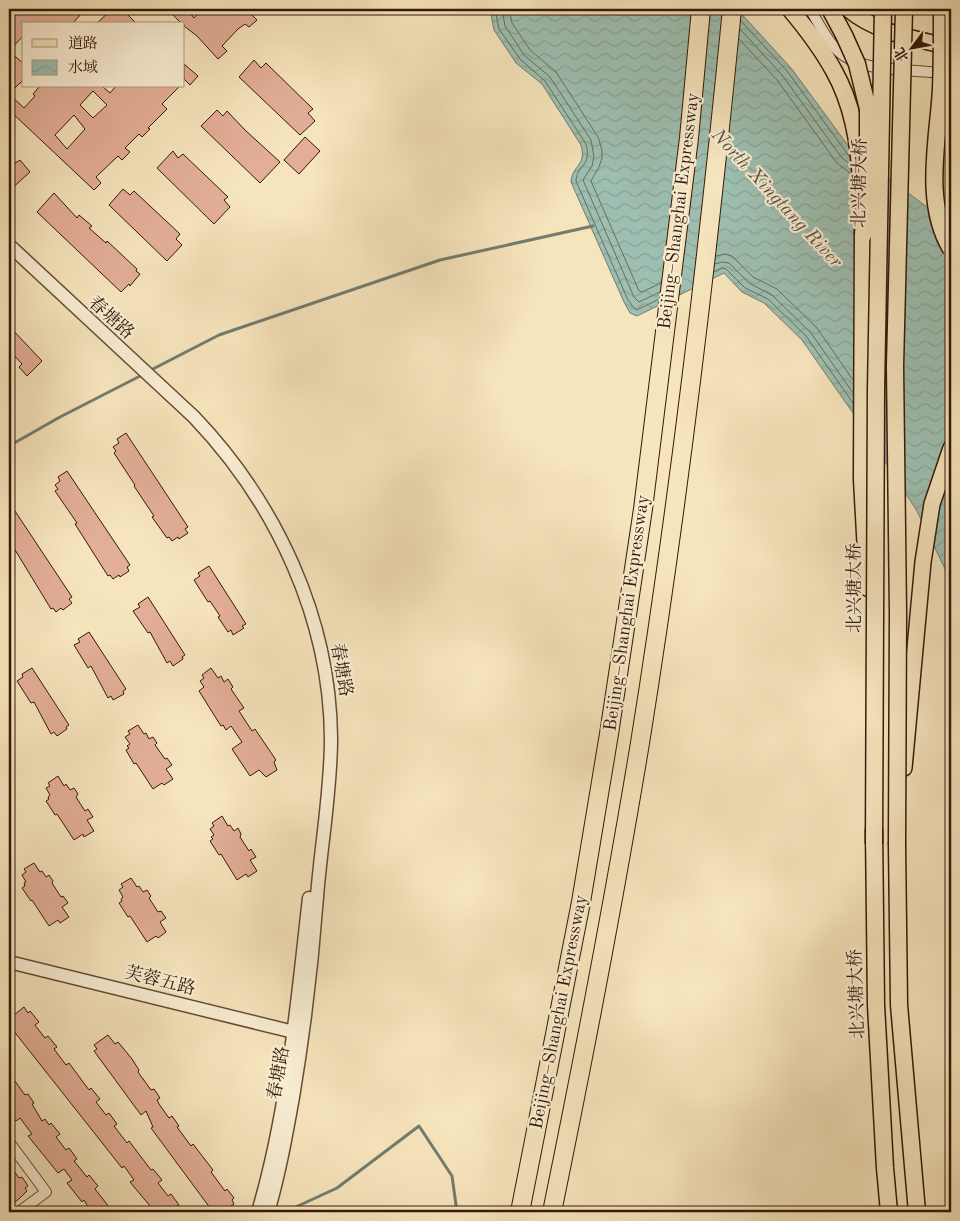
<svg xmlns="http://www.w3.org/2000/svg" width="960" height="1221" font-family="'Old Standard TT','Noto Serif SC',serif">
<style>
.water{fill:url(#water-waves);stroke:#737c6d}
.lines{fill:none;stroke-linecap:round;stroke-linejoin:round}
.shore{stroke:#696c5c;stroke-width:1}
.stream{stroke:#737c6d;stroke-width:3}
.building{fill:#e3ae97;stroke:#351806;fill-rule:evenodd}
.minor-casing{stroke:#654b34;stroke-width:12}
.tertiary-casing{stroke:#654b34;stroke-width:15}
.primary-casing{stroke:#351806;stroke-width:18}
.trunk-casing{stroke:#351806;stroke-width:19}
.motorway-casing{stroke:#351806;stroke-width:20}
.minor{stroke:#f9edd3;stroke-width:10}
.tertiary{stroke:#f9edd3;stroke-width:12}
.primary{stroke:#f6e4bc;stroke-width:15}
.trunk{stroke:#f6e4bc;stroke-width:16}
.motorway{stroke:#f6e4bc;stroke-width:18}
.trunk-bridge-casing{stroke:#351806;stroke-width:19;stroke-linecap:butt}
.trunk-bridge{stroke:#f6e4bc;stroke-width:16}
.labels{text-anchor:middle;dominant-baseline:central;stroke-width:4.5;stroke-linejoin:round;paint-order:stroke}
.street-label{font-size:18px;fill:#351806;stroke:#f9edd3}
.water-label{font-size:19px;font-style:italic;fill:#595242;stroke:#f9edd3}
</style>
<defs>
<pattern id="water-waves" width="16" height="10" patternUnits="userSpaceOnUse" patternTransform="scale(1.25)"><rect width="16" height="10" fill="#9dbfb1"/><path d="M0 5q4-4 8 0t8 0" fill="none" stroke="#88a397"/></pattern>
</defs>
<rect width="100%" height="100%" fill="#f6e4bc"/>
<filter id="stains"><feTurbulence type="fractalNoise" baseFrequency=".004" numOctaves="4"/><feColorMatrix values="0 0 0 0 .2 0 0 0 0 .09 0 0 0 0 .02 0 0 0 .5 -.17"/></filter>
<radialGradient id="worn" r=".72"><stop offset=".6" stop-color="#630" stop-opacity="0"/><stop offset="1" stop-color="#630" stop-opacity=".3"/></radialGradient>
<path class="water" d="M490,9H737L791,68L852,151L951,225V577L947,573L917,511L860,423L802,340L764,303L742,292L724,273L637,316L630,313L624,302L571,182C572,165 587,166 581,145L542,84L516,63L494,30Z"/>
<g class="lines">
<path class="shore" d="M495,9L499,29L520,59L545,81L586,144C592,167 577,164 576,181L628,300L634,308L637,310L659,299
M502,9L505,26L524,55L550,77L591,140L594,157L592,166L583,180L634,297L639,302L660,292
M509,9L512,23L530,50L556,72L598,137L602,150V158L599,167L591,181L639,291L642,292L661,283
M741,21L787,71L849,156
M740,29L782,75L842,158L850,164
M739,39L777,80L837,163L851,174
M716,256L725,254L732,256L753,277L777,289L817,328L853,380
M715,264L722,262L729,263L749,283L772,295L811,333L853,393
M714,272L722,268L726,269L745,288L768,299L806,336L853,403"/>
<path class="stream" d="M149,371L219,335L440,260L593,226
M9,446L60,417L144,374
M285,1212L337,1188L419,1126L452,1176L457,1212"/>
</g>
<path class="building" d="M9,9H78L82,13L72,24H24V35L9,51L24,64V79L9,94L24,108L35,96L33,94L40,86H102L110,93L116,86H180L162,104L167,109L148,128L150,129L142,137L139,134L125,148L130,152L122,160L118,156L96,177L101,183L94,190L9,110ZM93,91L107,105L93,118L80,105ZM74,115L85,129L67,149L55,135Z
M112,9H122L137,24H96Z
M167,9H181L186,15L189,12L194,18L202,9H246L257,20L249,27L245,24L238,29L222,46L227,51L218,59L197,36L184,26V24L180,22Z
M254,60L261,68L266,63L313,109L308,113L315,121L300,135L239,77Z
M184,64L198,76L190,85L184,79Z
M217,110L223,116L227,111L245,130L280,162L260,183L201,126Z
M305,137L320,151L299,174L284,160Z
M173,151L178,158L183,154L228,197L224,200L230,207L214,224L157,168Z
M20,160L30,172L9,191V167Z
M123,189L130,195L134,191L180,234L176,239L182,245L167,261L109,205Z
M54,193L77,218L79,215L92,226L89,228L106,243L107,241L137,269L136,271L140,274L130,286L129,284L121,292L37,212Z
M9,326L42,361L27,376L19,367L22,364L9,350Z
M126,433L188,527L185,529L188,533L179,539L178,537L172,541L169,537L167,538L152,517L154,516L134,486L135,485L114,453L116,451L113,447L119,443L117,439Z
M67,471L130,565L127,567L129,571L120,577L119,575L113,579L110,575L108,576L75,524L77,523L55,491L58,489L55,485L60,481L58,477Z
M9,502L72,597L69,599L72,603L63,610L61,608L56,612L53,608L51,609L9,540Z
M209,566L246,624L242,626L244,628L233,635L231,630L228,632L218,617L220,616L210,601L208,602L194,580L200,576L198,573Z
M148,597L185,655L182,657L183,659L173,666L170,661L167,663L150,632L148,633L133,611L140,607L138,604Z
M89,632L126,689L123,691L124,694L113,700L111,696L108,698L91,666L88,668L74,645L80,642L78,639Z
M32,668L69,725L66,727L67,729L57,736L54,732L51,734L34,702L31,703L17,681L23,677L22,674Z
M211,668L218,678L221,676L224,682L228,679L233,687L231,689L244,708L239,711L252,731L255,729L276,760L274,762L277,770L266,777L259,770L250,776L232,749L242,742L231,726L226,730L223,725L221,726L199,691L204,687L200,681L204,678L202,675Z
M138,725L144,734L146,733L149,739L153,737L157,743L155,745L165,759L167,758L172,765L166,769L173,779L164,785L162,783L153,789L136,763L134,764L126,750L129,748L127,746L130,744L125,737L130,734L128,731Z
M58,776L64,786L66,784L70,790L74,788L78,794L76,797L85,811L88,809L93,817L87,820L94,831L84,837L83,834L74,840L57,814L55,815L46,801L49,799L48,797L50,795L46,788L50,786L48,783Z
M222,816L228,826L230,825L234,831L238,828L241,834L240,837L249,851L251,849L256,857L250,860L257,871L248,877L246,874L237,880L221,854L219,855L210,841L213,839L211,837L214,835L210,829L214,826L212,823Z
M34,863L40,872L42,871L46,877L49,875L53,881L52,883L61,897L63,896L68,903L62,907L69,917L60,923L58,920L49,926L32,900L31,901L22,888L25,886L24,883L26,882L22,875L26,872L24,869Z
M131,878L137,887L139,886L143,892L147,890L151,896L149,898L158,912L161,911L166,918L160,922L166,932L158,938L156,936L147,942L130,916L128,917L119,903L122,901L121,899L123,897L119,890L123,887L121,884Z
M24,1007L28,1013L30,1011L39,1022L35,1025L45,1038L48,1036L57,1047L54,1049L66,1065L69,1063L89,1090L91,1088L100,1099L96,1102L106,1115L109,1113L117,1124L114,1126L127,1143L129,1141L151,1170L153,1169L162,1180L158,1183L168,1196L171,1194L179,1205L176,1207L181,1212H155L130,1182L134,1180L124,1166L122,1168L9,1025V1019Z
M108,1035L115,1044L118,1042L132,1059L139,1070L138,1072L151,1090L154,1089L160,1098L157,1100L159,1104L169,1118L172,1116L179,1126L177,1127L191,1146L193,1144L213,1170L211,1172L225,1191L227,1189L234,1198L232,1200L234,1204L222,1212H213L151,1128L153,1127L146,1111L141,1115L94,1051L97,1049L94,1045Z
M9,1073L25,1095L28,1094L34,1103L32,1104L42,1121L45,1119L49,1125L51,1123L60,1134L56,1137L66,1150L69,1148L77,1159L74,1161L87,1177L89,1175L98,1186L95,1189L113,1212H91L84,1200L82,1202L67,1183L72,1180L64,1169L58,1173L28,1136L32,1134L20,1118L16,1121L9,1111Z
M9,1164L19,1178L22,1177L28,1186L25,1188L27,1191L20,1198L15,1202L14,1199L9,1203Z"/>
<g class="lines">
<g class="minor-casing">
<path id="minor" d="M810,9C818,22 825,37 835,48C860,76 917,67 951,75
M9,1142L46,1192L19,1212"/>
</g>
<g class="tertiary-casing">
<path id="tertiary" d="M9,245L194,417C276,503 330,618 331,738C331,792 321,844 317,897C312,965 304,1031 293,1097C286,1136 279,1175 268,1212
M9,962L302,1034
M258,1212C288,1110 297,1003 309,898"/>
</g>
<g class="primary-casing">
<path id="primary" d="M848,9C876,33 916,39 951,47
M904,768L923,562L932,504L951,448"/>
</g>
<g class="trunk-casing">
<path id="trunk" d="M790,9C806,28 822,49 834,71C853,105 860,148 861,186
M863,223L862,480L868,588
M874,830L876,1005L885,1168L889,1212
M897,844L899,1005L917,1212"/>
</g>
<g class="motorway-casing">
<path id="motorway" d="M520,1212L581,902L609,734L643,509L689,138L701,9
M552,1212C584,1056 614,900 640,743C679,500 708,254 732,9"/>
</g>
<use href="#minor" class="minor"/>
<use href="#tertiary" class="tertiary"/>
<use href="#primary" class="primary"/>
<use href="#trunk" class="trunk"/>
<use href="#motorway" class="motorway"/>
<g class="trunk-bridge-casing">
<path id="trunk-bridge" d="M830,9L844,35L857,64L868,109V156L863,235
M942,9C942,35 942,62 941,89C938,141 923,202 951,249
M874,844L876,389L883,9
M897,844L898,613L895,366L904,9"/>
</g>
<use href="#trunk-bridge" class="trunk-bridge"/>
</g>
<g class="labels">
<g class="street-label">
<text transform="translate(860 183) rotate(-89)">北兴塘大桥</text>
<text transform="translate(679 211) rotate(-83)">Beijing–Shanghai Expressway</text>
<text transform="translate(111 318) rotate(42)">春塘路</text>
<text transform="translate(855 588) rotate(-90)">北兴塘大桥</text>
<text transform="translate(627 613) rotate(-82)">Beijing–Shanghai Expressway</text>
<text transform="translate(341 670) rotate(80)">春塘路</text>
<text transform="translate(160 981) rotate(14)">芙蓉五路</text>
<text transform="translate(857 994) rotate(-92)">北兴塘大桥</text>
<text transform="translate(559 1012) rotate(-79)">Beijing–Shanghai Expressway</text>
<text transform="translate(279 1073) rotate(-80)">春塘路</text>
</g>
<g class="water-label">
<text transform="translate(776 199) rotate(47)">North Xingtang River</text>
</g>
</g>
<rect width="960" height="1221" fill="none" stroke="#f6e4bc" stroke-width="30"/>
<rect x="10" y="10" width="940" height="1201" fill="none" stroke="#351806" stroke-width="2.5"/>
<rect x="15" y="15" width="930" height="1191" fill="none" stroke="#351806"/>
<rect x="22" y="22" width="162" height="65" fill="#f9edd3" stroke="#ab9881"/>
<rect x="32" y="39" width="25" height="8" fill="#f6e4bc" stroke="#ab9881"/>
<text x="68" y="48" font-size="15" fill="#351806">道路</text>
<rect x="32" y="60" width="25" height="15" fill="url(#water-waves)" stroke="#ab9881"/>
<text x="68" y="72" font-size="15" fill="#351806">水域</text>
<g transform="translate(912 48) rotate(238)" stroke="#f9edd3" stroke-width="4" paint-order="stroke">
<path d="M0-4L9 19L0 12L-9 19Z" fill="#351806"/>
<text y="-8" font-size="14" font-weight="bold" text-anchor="middle" fill="#351806">北</text>
</g>
<rect width="100%" height="100%" filter="url(#stains)"/>
<rect width="100%" height="100%" fill="url(#worn)"/>
</svg>
